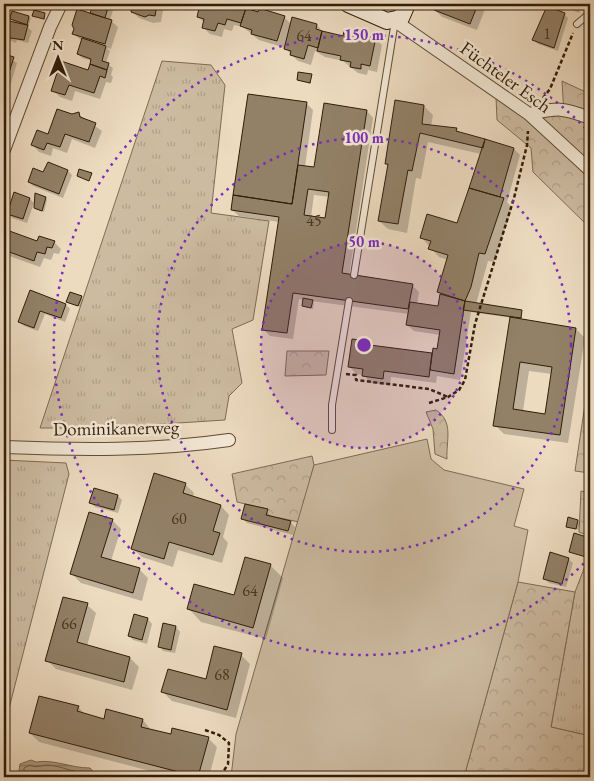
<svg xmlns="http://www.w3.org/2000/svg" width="594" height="781" font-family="'EB Garamond',serif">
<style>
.grass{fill:url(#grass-tufts);stroke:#7e6c54}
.forest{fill:url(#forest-crowns);stroke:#7e6c54}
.garden{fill:#cdbba1;stroke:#7e6c54}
.water{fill:url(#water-rules);stroke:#7b6850}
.shadow{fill:#0003;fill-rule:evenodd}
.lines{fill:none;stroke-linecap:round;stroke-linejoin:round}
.shore{stroke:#6e5c44;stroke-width:1}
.building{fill:#928067;stroke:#301d07;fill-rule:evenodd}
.lane-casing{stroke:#5f4c35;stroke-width:8}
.street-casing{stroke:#5f4c35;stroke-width:14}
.secondary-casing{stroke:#301d07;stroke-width:18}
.path{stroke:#301d07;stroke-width:2.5;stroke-dasharray:4 2.5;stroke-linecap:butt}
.lane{stroke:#f3e8d6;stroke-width:6}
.street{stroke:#f3e8d6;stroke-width:12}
.secondary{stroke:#f3e8d6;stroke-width:16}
.ring{fill:none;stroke:#7b2cbf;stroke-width:2.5;stroke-dasharray:2.5 5}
.labels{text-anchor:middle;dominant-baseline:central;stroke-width:5;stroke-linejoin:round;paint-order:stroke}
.number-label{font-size:16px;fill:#48361f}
.street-label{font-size:19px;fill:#301d07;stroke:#f3e8d6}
.centre{fill:#7b2cbf;stroke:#f3e8d6;stroke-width:2.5}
.ring-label{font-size:15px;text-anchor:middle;font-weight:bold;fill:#7b2cbf;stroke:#f3e8d6;stroke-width:5;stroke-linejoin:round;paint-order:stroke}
</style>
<defs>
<pattern id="grass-tufts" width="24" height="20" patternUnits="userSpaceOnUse" patternTransform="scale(1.25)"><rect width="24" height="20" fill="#cdbba1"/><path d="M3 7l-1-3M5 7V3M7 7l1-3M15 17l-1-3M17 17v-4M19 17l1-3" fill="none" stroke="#b0a089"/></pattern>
<pattern id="forest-crowns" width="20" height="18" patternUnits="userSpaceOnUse" patternTransform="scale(1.25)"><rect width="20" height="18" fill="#cdbba1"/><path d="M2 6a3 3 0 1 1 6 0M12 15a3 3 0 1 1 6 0" fill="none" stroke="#b0a089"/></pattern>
<pattern id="water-rules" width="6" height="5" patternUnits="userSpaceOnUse" patternTransform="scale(1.25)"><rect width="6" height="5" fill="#ad9a81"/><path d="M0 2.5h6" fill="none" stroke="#8d7d68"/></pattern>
</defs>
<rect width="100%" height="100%" fill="#eddbc0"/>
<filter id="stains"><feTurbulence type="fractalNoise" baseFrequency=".004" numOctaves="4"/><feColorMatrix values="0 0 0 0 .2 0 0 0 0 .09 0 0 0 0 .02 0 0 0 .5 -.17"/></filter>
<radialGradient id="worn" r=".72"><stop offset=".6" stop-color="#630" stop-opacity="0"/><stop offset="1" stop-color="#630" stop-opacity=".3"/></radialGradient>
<path class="grass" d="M162,61L211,65L225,85L211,213L269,221L253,320L232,329L242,383L229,396L225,420L100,428H40Z
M4,460L66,463L69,474L4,728Z
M590,553V736L551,727L575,592Z"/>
<path class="forest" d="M562,81L590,94V228L533,172L531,148L497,120L496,97L529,115H564Z
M287,351H329L326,375L285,376Z
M590,371V473L575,471Z
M436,410C454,422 446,440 447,459L435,454L433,429L426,412Z
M312,456L314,465L299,522L266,515L267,509L237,502L232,474Z
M581,491L590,493V536L579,532Z
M518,582L575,592L551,727L590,736V777H464Z"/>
<path class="garden" d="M427,439L431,459L444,470L524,489L514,526L528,530L518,582L464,777H231L236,734L314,465Z"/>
<path class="water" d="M31,760L36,762C55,759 70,768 90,768L98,777H18L20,764Z"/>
<path class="shadow" d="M88,4H115L110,20L118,27L111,49L107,48L110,51L106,63L113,68L111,75L113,77L111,83L106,82L100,99L75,91L72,101L60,97L53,90L89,72L92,61L82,58L78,54L82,41L74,34L95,16Z
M133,4H164L161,22L153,23L139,18L132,11Z
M202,4H233V6L258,13L284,17L291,24L317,25L323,32L344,38H375L382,45L377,72L368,70L367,75L358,73L343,61L325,57L315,51L311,65L298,61L285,48L259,40L243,27L234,25L232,31L224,29L222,37L210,34L203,27L205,23L198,17Z
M438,4H487L477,30L442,17L435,10Z
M558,4H587L585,9L581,8L579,13Z
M45,14V20L34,16Z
M564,14L568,18L558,51L538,44L534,40Z
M29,17L31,18L28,28L32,31L28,43L17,40L16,43L4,38V19L10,21Z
M4,47L7,50L5,56L17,63L10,86L4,84Z
M311,75V84L298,80Z
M307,104L313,110L305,167L315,169L367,111L373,118L349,276L412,285L419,292L417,304L440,308L441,295L438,292L448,260L439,257L421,237L458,225L481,154L428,142L421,179L416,178L407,233L388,229L379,221L389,166L386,164L424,106L433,115L431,126L456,129L461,134L514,149L520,155L507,202L512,208L494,262L488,261L476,304L522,311V320L576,329L585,338L568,443L504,434L495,425L511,318L471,312L460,380L437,376L436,383L391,377L390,385L370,383L364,375L356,374L350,367L370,342L375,347L433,355L438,350L440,335L414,331L407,325L409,314L311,301L314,303L313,309L305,307L304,300L299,299L293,339L270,336L263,329L279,222L239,216L232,210ZM314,195L330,197L326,219L311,217ZM529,371L552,374L546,415L523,411Z
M78,114L102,131L95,148L72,139L67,153L53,148L51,156L39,152L33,145L49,135L72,115Z
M68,171L72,175L63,198L33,186L29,182L44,174Z
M15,194L30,199L34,203L27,223L12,218L8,213Z
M46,198L47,200L44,212L37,210L35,208Z
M4,231L38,243L54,242L61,249L59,254L54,253L51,260L44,258L40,267L4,254Z
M4,276L8,280L4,291Z
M31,292L66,305L70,309L65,322L45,314L38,331L24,326L20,322Z
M81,297L83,299L80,307L68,302Z
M4,346L10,351L7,369L4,368Z
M185,484L194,493L193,497L221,506L229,515L223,537L228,543L222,563L178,550L173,567L142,557L133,549Z
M118,496L122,500L118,513L95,507L91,503Z
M267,511L271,517L290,522L295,527L293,535L247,523L243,519Z
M112,520L121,529L111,561L139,569L148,578L142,601L81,583L72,574Z
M578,521L580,523L578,530L567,526Z
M575,535L590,539L588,558L570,552Z
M568,559L573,563L566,587L549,583L544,578Z
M270,565L283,578L266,639L201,622L189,609L235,597Z
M87,605L96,613L87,646L130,658L139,667L132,690L56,669L47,660Z
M135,616L148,619L152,624L147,644L133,640L129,636Z
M164,625L176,627L180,632L175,653L163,651L159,646Z
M241,655L250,664L236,718L172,701L163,692L206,681Z
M78,707L86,715L105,720L107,711L143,720L151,730L172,736L208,738L217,747L209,777H173L39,742L30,733Z"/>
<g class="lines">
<path class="shore" d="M24,777V768L30,765C36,768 40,766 46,765C60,765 73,773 87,773L91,777"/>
</g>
<path class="building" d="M86,4H109L105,18L90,13L92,8L86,6Z
M132,4H157L155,16L149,15L145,17L131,12Z
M200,4H231L246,8L241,23L227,19L225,25L218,23L215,31L202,28L204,19L197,17Z
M436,4H478L470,24L434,10Z
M547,6L565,13L554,48L532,40Z
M246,8L258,12L259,8L285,16L277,41L251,34L252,30L240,26Z
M77,9L112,20L105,44L72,34L74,29L72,25Z
M34,10L45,13L44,19L32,16Z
M12,11L29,16L27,25L9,21Z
M4,17L28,25L24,40L4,37Z
M292,17L317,24L316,29L322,31L318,48L308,45L304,59L290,55L291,51L284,49Z
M322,31L343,36L344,31L376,37L370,66L361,64V69L350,67L351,62L340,60L341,56L317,51Z
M82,38L106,46L102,61L109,63L107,70L90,64L91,59L77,54Z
M4,54L14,57L6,82L4,81Z
M61,61L88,70L90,64L107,70L105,78L100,76L94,93L69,85L65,95L51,91Z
M298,72L312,74L310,83L297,80Z
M248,94L307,102L292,204L233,195Z
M395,100L424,105L422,124L457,128L456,131L485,139L483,148L420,133L412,171L408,170L398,224L378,221L388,164H385Z
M324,103L367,110L342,273L413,284L408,309L293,293L287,333L262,330L279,217L231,210L233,195L292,204L298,165L314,167ZM308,189L329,192L325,218L304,215Z
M57,109L72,114L79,112L80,117L96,123L89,142L65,134L60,147L47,143L44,150L31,145L37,130L48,134Z
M485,139L514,148L500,197L469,188Z
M48,162L68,170L59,194L28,182L33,168L43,172Z
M79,169L92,173L89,181L77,176Z
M469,188L504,198L485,254L479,253L471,287L465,301L437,292L448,255L428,249L431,241L420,238L427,214L457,223Z
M14,192L30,198L23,219L7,214Z
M35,193L46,197L42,211L34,208Z
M4,229L37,241L39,236L55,241L52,248L47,247L45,254L37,252L34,261L4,250Z
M30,290L66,304L61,318L40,311L34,328L18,322Z
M70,292L82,296L78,306L66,302Z
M440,294L465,301L454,374L430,370L433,348L437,349L440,330L406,325L410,302L438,306Z
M303,298L313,300L311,308L302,306Z
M465,301L522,310L521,318L463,310Z
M510,317L576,328L560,435L493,426ZM520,362L552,367L545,414L513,409Z
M352,339L371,341L370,345L432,353L429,377L384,371L383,379L362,376L363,369L348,367Z
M154,473L186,483L183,493L221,505L213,531L220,533L213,555L169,542L164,559L131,549Z
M94,488L118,495L114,510L89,503Z
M245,504L268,509L266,515L291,521L288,531L241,519Z
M89,512L113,519L101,557L140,568L133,593L70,574Z
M568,517L578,520L576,529L566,527Z
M574,533L590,538L586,557L569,552Z
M550,552L569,558L562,584L543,579Z
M245,557L271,564L253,628L187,609L194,584L234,595Z
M63,597L88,603L77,642L130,657L124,682L45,661Z
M134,614L148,618L142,640L128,636Z
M163,623L176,626L171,650L158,647Z
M214,646L242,653L227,710L161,692L168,669L206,679Z
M39,696L79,706L77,711L104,719L106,709L143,719L141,727L171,734L172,728L209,737L198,777L29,733Z"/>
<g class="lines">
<g class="lane-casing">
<path id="lane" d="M577,24L590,13
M354,275L395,21
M332,430V405L349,301"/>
</g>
<g class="street-casing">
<path id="street" d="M395,21L529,114L590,170
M529,114C558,108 562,107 590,118
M4,150L50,27L61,4
M4,447C79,450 154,451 229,440"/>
</g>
<g class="secondary-casing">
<path id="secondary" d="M348,4L387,21L401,18L407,4"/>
</g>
<path class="path" d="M543,98L550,89L573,33
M346,374L356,375V380L429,389L448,397
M429,403L448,397L459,390L465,380L475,324L514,198L527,145L528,131
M586,486L590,441
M205,730L219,735L229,743L228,764L220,777"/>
<use href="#lane" class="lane"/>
<use href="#street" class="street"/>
<use href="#secondary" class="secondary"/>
</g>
<circle cx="364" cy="345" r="103" fill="#7b2cbf" fill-opacity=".12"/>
<g class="ring">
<circle cx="364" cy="345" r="103"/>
<circle cx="364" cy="345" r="207"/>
<path d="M589 558A310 310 0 1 1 589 132"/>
</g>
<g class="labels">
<g class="number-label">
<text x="547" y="33">1</text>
<text x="304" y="35">64</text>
<text x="314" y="220">45</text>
<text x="179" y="518">60</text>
<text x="250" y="590">64</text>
<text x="69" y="623">66</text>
<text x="222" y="674">68</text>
</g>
<g class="street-label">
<text transform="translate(506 77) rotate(36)">Füchteler Esch</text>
<text transform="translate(116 428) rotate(-1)">Dominikanerweg</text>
</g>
</g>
<circle cx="364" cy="345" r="8" class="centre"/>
<g class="ring-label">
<text x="364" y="40">150 m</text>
<text x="364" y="143">100 m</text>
<text x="364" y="247">50 m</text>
</g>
<rect width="594" height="781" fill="none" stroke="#eddbc0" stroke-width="20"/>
<rect x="5" y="5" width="584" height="771" fill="none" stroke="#301d07" stroke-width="2.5"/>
<rect x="10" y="10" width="574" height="761" fill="none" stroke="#301d07"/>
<g transform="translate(58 58)" stroke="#f3e8d6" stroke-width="4" paint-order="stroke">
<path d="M0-4L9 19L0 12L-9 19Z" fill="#301d07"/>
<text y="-8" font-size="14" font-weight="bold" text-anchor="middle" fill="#301d07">N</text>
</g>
<rect width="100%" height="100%" filter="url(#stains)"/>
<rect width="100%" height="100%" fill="url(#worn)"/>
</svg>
